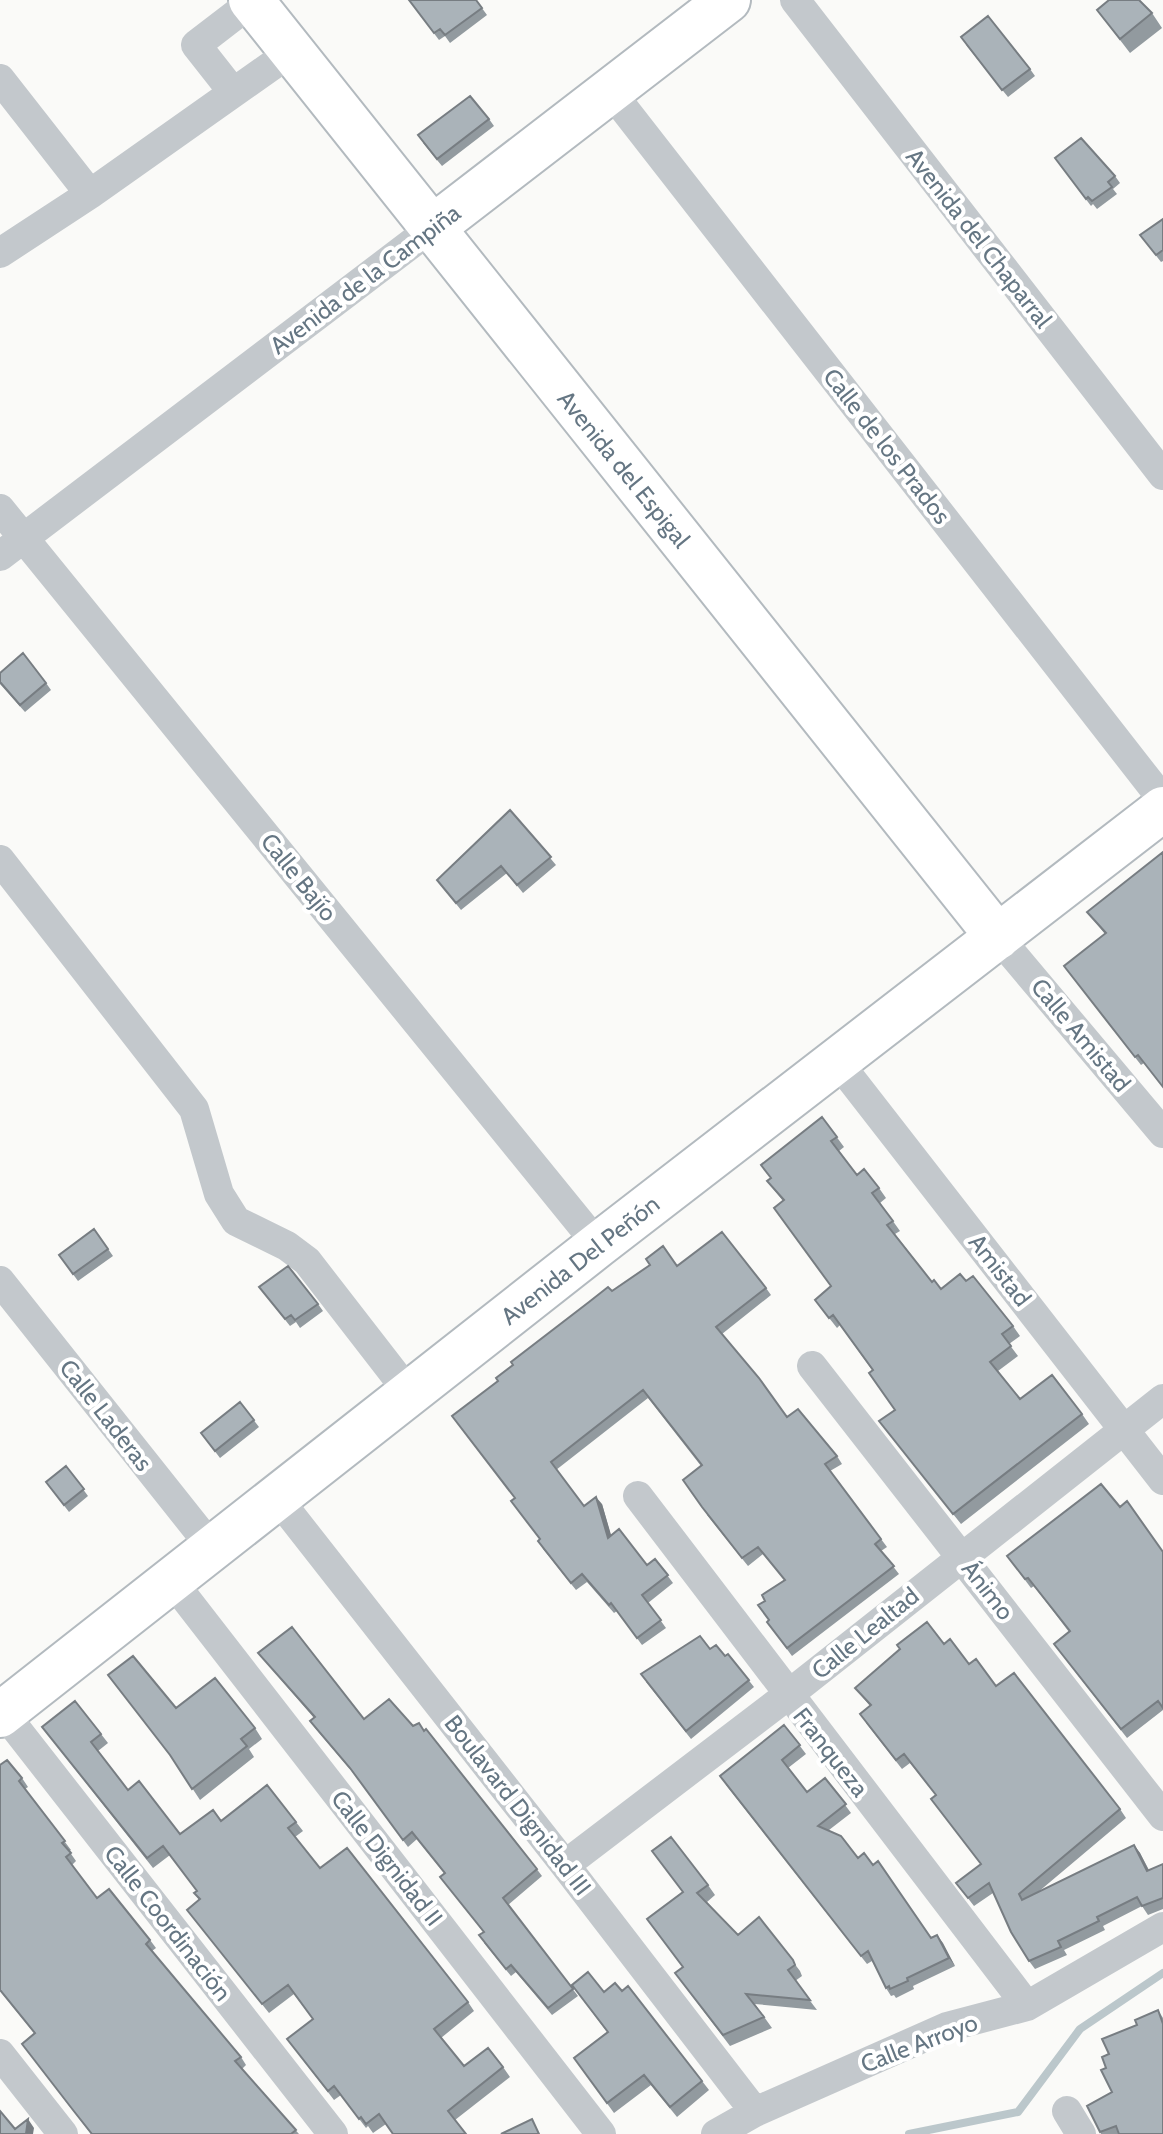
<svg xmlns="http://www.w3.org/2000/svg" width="1163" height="2134" font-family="Cabin,sans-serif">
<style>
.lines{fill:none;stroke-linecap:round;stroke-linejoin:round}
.stream{stroke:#bbc7cb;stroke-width:8}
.secondary-casing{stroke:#b3babf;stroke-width:48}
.street{stroke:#c3c8cc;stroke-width:30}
.secondary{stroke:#fff;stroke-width:44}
.wall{fill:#929a9f}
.shaded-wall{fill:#777d82}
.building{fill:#aab3b9;stroke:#777d82;stroke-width:2}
.labels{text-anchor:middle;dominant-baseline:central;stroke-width:8;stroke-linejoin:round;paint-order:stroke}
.street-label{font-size:24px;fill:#657683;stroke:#fff}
</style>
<rect width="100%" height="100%" fill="#fafaf8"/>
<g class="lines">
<path class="stream" d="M909,2134L1018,2112L1080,2029L1163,1973"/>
<g class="secondary-casing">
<path id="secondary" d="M251,0L998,937
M432,228L728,0
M0,1715L598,1245L1163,809"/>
</g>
<path class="street" d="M795,0L1163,475
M0,79L90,194L0,253
M233,92L196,45L252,2
M611,92L1163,800
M90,194L291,52
M0,509L598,1245
M0,556L432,228
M0,860L194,1109L219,1194L236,1221L287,1246L307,1261L410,1394
M998,937L1163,1133
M837,1061L1163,1480
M0,1281L213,1549
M812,1366L1163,1816
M638,1496L1027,2006
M278,1499L565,1865L755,2112
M172,1581L601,2134
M3,1712L333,2134
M565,1865L788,1695L1163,1399
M0,2054L63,2134
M1067,2111L1081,2134
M716,2134L755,2112L947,2027L1027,2006L1163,1927"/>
<use href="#secondary" class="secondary"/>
</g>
<path class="wall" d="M409,0H476L487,15L450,43L445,36L439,40Z
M1097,10L1152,13L1162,28L1130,53Z
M966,45L1030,69L1035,76L1008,97Z
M489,119L494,126L442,166L423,143Z
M1055,158L1115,176L1120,183L1113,189L1117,194L1097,209L1093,204L1091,206Z
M1163,219V261L1161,262L1140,235Z
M0,673L46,683L51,690L25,712L0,684Z
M510,810L556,865L523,893L507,873L461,910L437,880Z
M1163,852V1087L1144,1063L1141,1065L1070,974L1105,934L1087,912Z
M822,1117L844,1147L839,1151L857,1175L879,1188L886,1198L880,1203L900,1231L895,1234L932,1282L941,1289L966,1281L1013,1326L1020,1336L1009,1344L1018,1356L998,1371L1020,1399L1082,1414L1089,1424L961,1524L879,1421L895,1410L872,1370L840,1325L837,1328L815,1300L831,1287L783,1201L767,1181L771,1178L761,1165Z
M94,1229L113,1256L78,1281L59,1255Z
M677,1266L766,1288L771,1295L722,1334L787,1417L837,1456L842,1464L830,1471L887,1547L881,1551L899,1574L792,1656L767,1622L769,1620L765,1601L785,1580L763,1554L748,1566L707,1515L701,1466L648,1398L556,1470L584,1506L602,1504L611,1536L647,1565L655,1559L673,1583L648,1603L666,1628L642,1645L617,1611L614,1613L587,1582L576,1590L543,1549L540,1539L515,1498L612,1291Z
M259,1287L318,1304L323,1311L300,1328L296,1322L290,1326Z
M240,1402L259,1427L220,1458L201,1433Z
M66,1466L88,1496L69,1512L46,1482Z
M1120,1507L1163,1552V1710L1127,1738L1060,1652L1069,1632L1034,1586L1031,1588L1007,1556Z
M944,1644L996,1686L1120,1809L1126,1818L1037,1893L1134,1845L1140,1853L1149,1870L1163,1864V1909L1148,1915L1142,1906L1103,1926L1105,1930L1064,1950L1067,1955L1035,1969L1029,1961L993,1893L974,1906L956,1883L981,1864L936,1795L910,1763L902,1769L866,1723L870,1706L855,1688Z
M710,1649L725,1656L728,1654L754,1687L691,1739L646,1682Z
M258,1653L364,1719L413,1726L424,1731L514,1839L542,1876L508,1905L578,1996L552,2015L516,1972L511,1976L484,1943L483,1932L444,1873L417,1839L408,1847L355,1775L315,1728L310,1721L314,1718Z
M108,1675L176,1708L255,1728L262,1739L249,1749L254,1757L200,1800L175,1762Z
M784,1725L806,1754L788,1768L807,1792L825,1778L851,1813L829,1830L858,1858L931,1938L937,1935L955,1966L913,1986L914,1989L896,1998L894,1995L891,1996L886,1988L872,1961L867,1964L726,1785Z
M42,1727L101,1734L108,1743L98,1751L128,1790L180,1834L221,1821L296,1822L303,1831L295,1837L320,1868L468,2002L474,2011L441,2038L464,2066L503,2067L510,2077L455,2120L386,2124L373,2133L368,2126L366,2128L341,2095L334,2100L287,2039L313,2019L294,1994L269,2013L187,1910L199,1900L194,1893L197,1891L170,1855L153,1868Z
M0,1765L22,1778L28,1787L25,1789L71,1850L69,1851L76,1861L72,1865L97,1898L150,1940L156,1948L152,1951L241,2057L246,2065L242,2069L299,2134H91L28,2052L35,2034L0,1991Z
M652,1851L708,1885L715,1895L707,1902L738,1935L759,1917L800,1971L802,1976L795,1981L817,2010L755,2004L772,2028L730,2046L683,1984V1892Z
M572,1985L604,1992L702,2081L709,2090L677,2117L651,2085L614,2113L574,2058L607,2032Z
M1158,2010L1163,2018V2134H1101L1087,2106L1112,2092L1106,2068L1109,2054L1137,2025Z"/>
<path class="shaded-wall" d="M596,1497L602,1504L614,1545L608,1538Z
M1134,1845L1140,1853L1153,1879L1147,1871Z
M937,1935L943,1943L955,1966L949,1958Z
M28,2119L34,2128L33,2134H26Z"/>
<path class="building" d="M409,0H476L482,8L445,35L440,29L434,33Z
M1109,0H1139L1152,13L1120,39L1097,10Z
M988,16L1030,69L1002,90L961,37Z
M470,96L489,119L437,159L418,135Z
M1081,138L1115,176L1108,182L1112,187L1092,201L1088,197L1086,199L1055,158Z
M1163,219V250L1156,255L1140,235Z
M23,653L46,683L20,705L0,682V673Z
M510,810L551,857L517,885L501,866L456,903L437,880Z
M1163,852V1087L1138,1055L1135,1057L1064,966L1106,933L1087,912Z
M822,1117L837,1137L831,1141L857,1175L864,1169L879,1188L872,1193L893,1221L887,1225L932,1282L934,1280L941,1289L960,1274L966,1281L973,1276L1013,1326L1002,1334L1011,1346L990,1362L1020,1399L1052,1375L1082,1414L953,1514L879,1421L895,1410L869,1373L873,1370L833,1315L829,1318L815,1300L831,1286L774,1208L784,1200L767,1181L771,1178L761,1165Z
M94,1229L108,1249L73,1274L59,1255Z
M722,1232L766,1288L716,1327L759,1378L787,1417L798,1409L837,1456L825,1464L881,1539L875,1544L894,1566L787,1648L767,1622L769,1620L758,1605L765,1601L762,1595L785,1580L758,1547L742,1558L702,1507L683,1480L702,1465L643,1390L551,1462L584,1506L596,1497L608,1538L619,1529L647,1565L655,1559L668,1575L642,1595L661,1620L637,1638L611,1603L609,1605L582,1574L571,1583L538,1541L540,1539L511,1501L515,1498L452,1416L498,1381L496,1378L513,1365L511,1362L589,1302L608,1287L612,1291L650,1265L646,1259L663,1246L677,1266Z
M288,1266L318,1304L295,1320L291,1315L285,1319L259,1287Z
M240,1402L254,1420L215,1451L201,1433Z
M66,1466L84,1489L64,1505L46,1482Z
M1101,1484L1120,1507L1127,1501L1163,1552V1708L1158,1701L1121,1729L1054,1644L1070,1631L1028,1578L1025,1579L1007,1556Z
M927,1622L944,1644L950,1639L969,1664L976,1659L996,1686L1014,1673L1120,1809L1019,1894L1022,1900L1134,1845L1147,1871L1163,1864V1898L1142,1906L1137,1897L1097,1917L1099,1921L1058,1941L1061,1947L1029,1961L1011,1932L989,1883L968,1898L956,1883L981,1864L931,1799L936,1795L904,1754L896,1760L860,1714L871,1705L855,1688L900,1649L897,1645Z
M292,1627L364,1719L389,1699L413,1726L419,1723L424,1731L426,1729L537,1869L503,1898L573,1989L548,2008L511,1965L506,1969L479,1935L484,1932L440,1877L445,1873L412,1832L403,1840L350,1768L310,1721L315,1717L258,1653Z
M700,1636L710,1649L716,1645L725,1656L728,1654L749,1680L686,1731L641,1674Z
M133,1656L176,1708L215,1678L255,1728L241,1739L247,1746L192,1789L170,1755L108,1675Z
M75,1701L101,1734L91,1742L128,1790L139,1781L180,1834L213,1810L221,1821L267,1785L296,1822L288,1828L320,1868L347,1848L468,2002L434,2029L464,2066L488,2048L503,2067L448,2111L466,2134H393L379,2114L366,2124L361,2117L359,2119L334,2086L328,2091L287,2039L313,2019L288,1985L262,2004L187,1910L200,1899L194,1893L197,1891L163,1846L147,1858L42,1727Z
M784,1725L800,1745L782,1760L807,1792L825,1778L846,1804L818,1826L841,1836L858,1858L864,1853L873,1865L878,1861L931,1938L937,1935L949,1958L907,1978L908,1981L890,1989L889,1986L886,1988L868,1951L861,1956L720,1776Z
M7,1760L22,1778L19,1781L65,1841L62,1843L71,1853L66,1857L97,1898L109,1889L150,1940L146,1944L241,2057L235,2061L296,2130L291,2134H92L73,2110L22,2044L35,2033L0,1990V1765Z
M671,1837L708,1885L697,1893L738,1935L759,1917L793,1960L795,1965L788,1970L810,2000L746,1994L764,2017L723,2035L675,1973L683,1967L647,1919L683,1892L652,1851Z
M588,1972L604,1992L615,1983L622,1991L628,1986L702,2081L670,2107L644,2075L607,2103L574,2058L608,2032L572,1985Z
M1158,2010L1163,2024V2134H1119L1116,2126L1100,2132L1087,2106L1112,2092L1101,2070L1106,2068L1102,2057L1109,2054L1102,2039L1137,2025L1135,2020Z
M0,2111L15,2129L28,2119L26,2134H0Z
M532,2119L539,2134H501Z"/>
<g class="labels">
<g class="street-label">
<text transform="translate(979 238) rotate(52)">Avenida del Chaparral</text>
<text transform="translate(365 279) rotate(-37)">Avenida de la Campiña</text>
<text transform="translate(887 446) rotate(52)">Calle de los Prados</text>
<text transform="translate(624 469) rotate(51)">Avenida del Espigal</text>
<text transform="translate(299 877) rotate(51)">Calle Bajío</text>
<text transform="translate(1081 1035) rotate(50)">Calle Amistad</text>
<text transform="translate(580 1260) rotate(-38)">Avenida Del Peñón</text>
<text transform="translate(1000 1270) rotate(52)">Amistad</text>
<text transform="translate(106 1415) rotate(52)">Calle Laderas</text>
<text transform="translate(988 1590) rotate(52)">Ánimo</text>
<text transform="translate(865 1633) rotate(-39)">Calle Lealtad</text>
<text transform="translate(831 1752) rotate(52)">Franqueza</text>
<text transform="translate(518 1805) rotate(52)">Boulavard Dignidad III</text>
<text transform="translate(387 1858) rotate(52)">Calle Dignidad II</text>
<text transform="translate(168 1923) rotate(52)">Calle Coordinación</text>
<text transform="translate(919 2043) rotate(-21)">Calle Arroyo</text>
</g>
</g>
</svg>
